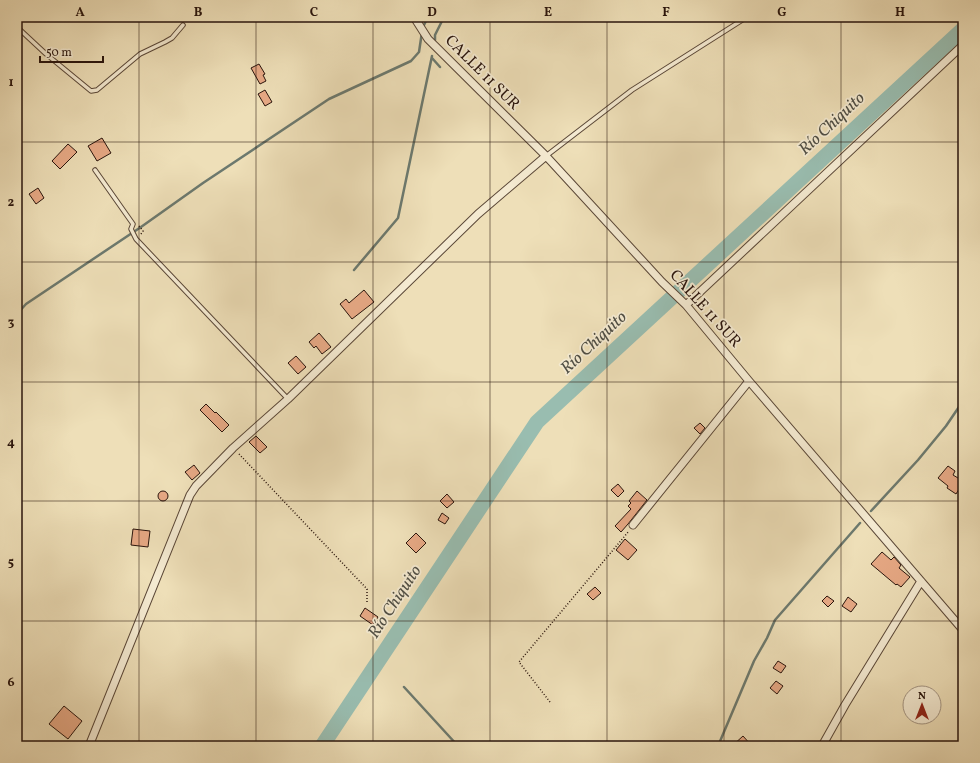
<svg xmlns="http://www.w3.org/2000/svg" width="980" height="763" font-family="Vollkorn,serif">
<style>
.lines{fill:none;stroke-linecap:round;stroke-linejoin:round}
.stream{stroke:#6c796e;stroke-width:2.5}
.river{stroke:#99bdb0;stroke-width:15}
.building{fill:#e7a985;stroke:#29140c}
.lane-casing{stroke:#5a4737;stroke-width:5.5}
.street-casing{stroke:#5a4737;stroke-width:9}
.path{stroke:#29140c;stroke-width:1.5;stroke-dasharray:1 2;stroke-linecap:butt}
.lane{stroke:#f4ead1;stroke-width:3.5}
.street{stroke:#f4ead1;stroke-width:7}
.grid{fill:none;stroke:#29140c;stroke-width:1;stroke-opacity:0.55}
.labels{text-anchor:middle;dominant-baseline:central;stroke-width:3.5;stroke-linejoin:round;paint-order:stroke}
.street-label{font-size:16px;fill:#29140c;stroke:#f4ead1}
.water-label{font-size:17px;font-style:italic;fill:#504f45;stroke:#f4ead1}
.neatline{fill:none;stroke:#29140c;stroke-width:1.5}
.grid-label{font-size:13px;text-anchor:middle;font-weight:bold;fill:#29140c}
</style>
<rect width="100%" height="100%" fill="#eedfb8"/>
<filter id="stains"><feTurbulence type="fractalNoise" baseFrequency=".005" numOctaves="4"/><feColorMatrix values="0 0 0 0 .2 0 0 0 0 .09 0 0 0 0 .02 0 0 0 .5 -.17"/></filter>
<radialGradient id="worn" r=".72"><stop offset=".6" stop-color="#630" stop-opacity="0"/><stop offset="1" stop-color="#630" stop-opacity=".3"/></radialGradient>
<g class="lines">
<path class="stream" d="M423,27L428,17
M435,40V35L444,17
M432,58L440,67
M354,270L398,218L432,56
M17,314L26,304L141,227L203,183L329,99L411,61L419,52L422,32
M871,511L918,460L946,426L963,401
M404,687L458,746
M718,746L754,661L767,638L775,620L860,523"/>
<path class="river" d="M322,746L537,422L963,29"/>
</g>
<path class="building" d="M259,64L265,74L263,75L266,81L260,84L251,68Z
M265,90L272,102L265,106L258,94Z
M102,138L111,153L97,161L88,146Z
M68,144L77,152L60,169L52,161Z
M38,188L44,198L36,204L29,194Z
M364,290L374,302L352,319L340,304L346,299L349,303Z
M319,333L331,347L322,354L316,346L314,348L309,342Z
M296,356L306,367L298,374L288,363Z
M206,404L215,413L216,412L229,425L222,432L200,410Z
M700,423L705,428L700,434L694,428Z
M256,436L267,447L260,453L249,442Z
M194,465L200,473L192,480L185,472Z
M948,466L955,471L953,475L963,481V483L956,494L947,488L948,486L938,478Z
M618,484L624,491L618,497L611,490Z
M637,491L647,500L628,524L621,532L615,526L631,509L628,506L631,503L629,501Z
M158 496a5 5 0 1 1 10 0a5 5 0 1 1-10 0Z
M447,494L454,502L447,508L440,501Z
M442,513L449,518L445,524L438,520Z
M133,529L150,531L148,547L131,545Z
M416,533L426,543L416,553L406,543Z
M625,539L637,550L628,560L616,550Z
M882,552L891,560L894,557L901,565L899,568L910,577L901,587L897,584L896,585L871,564Z
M595,587L601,593L593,600L587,594Z
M827,596L834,601L828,607L822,601Z
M848,597L857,604L851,612L842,606Z
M365,608L378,617L373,625L360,616Z
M778,661L786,666L781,673L773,668Z
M776,681L783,686L777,694L770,688Z
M64,706L82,721L68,739L49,724Z
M743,736L752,746H732Z"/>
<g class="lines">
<g class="lane-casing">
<path id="lane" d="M17,27L46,54L91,91L97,90L140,54L165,42L172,38L183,25
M546,156L632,90L747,17
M95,170L133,224L131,229L136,239L288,399"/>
</g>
<g class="street-casing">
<path id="street" d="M414,17L428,39L546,156L662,282L686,305L749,381L963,630
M686,305L963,45
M633,525L749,381
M89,746L190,495L196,486L233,448L288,399L478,214L546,156
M822,746L845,705L921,581"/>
</g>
<path class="path" d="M139,226L143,231L141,234
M239,454L367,589V603
M550,702L519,662L629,531"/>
<use href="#lane" class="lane"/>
<use href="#street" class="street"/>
</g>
<path class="grid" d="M139,17V746M256,17V746M373,17V746M490,17V746M607,17V746M724,17V746M841,17V746M17,142H963M17,262H963M17,382H963M17,501H963M17,621H963"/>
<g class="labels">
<g class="street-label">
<text transform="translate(482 73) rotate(45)">CALLE 11 SUR</text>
<text transform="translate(705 309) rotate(48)">CALLE 11 SUR</text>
</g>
<g class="water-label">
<text transform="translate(832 124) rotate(-43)">Río Chiquito</text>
<text transform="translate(594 343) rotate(-43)">Río Chiquito</text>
<text transform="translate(395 602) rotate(-57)">Río Chiquito</text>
</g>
</g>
<rect width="980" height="763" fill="none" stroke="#eedfb8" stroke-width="44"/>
<g transform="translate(922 705)"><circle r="19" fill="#f4ead1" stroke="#a39482"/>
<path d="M0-3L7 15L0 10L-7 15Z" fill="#8f2418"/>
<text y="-6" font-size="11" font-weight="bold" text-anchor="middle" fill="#29140c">N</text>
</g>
<path d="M40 56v6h63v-6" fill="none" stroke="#29140c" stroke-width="2"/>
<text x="46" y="56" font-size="12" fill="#29140c" stroke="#f4ead1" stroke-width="3" paint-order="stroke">50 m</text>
<rect x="22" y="22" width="936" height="719" class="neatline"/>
<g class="grid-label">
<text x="80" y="16">A</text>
<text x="198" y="16">B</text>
<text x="314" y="16">C</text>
<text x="432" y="16">D</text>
<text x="548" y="16">E</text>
<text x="666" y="16">F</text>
<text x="782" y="16">G</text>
<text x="900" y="16">H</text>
<text x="11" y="86">1</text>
<text x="11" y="206">2</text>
<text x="11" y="326">3</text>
<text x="11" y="446">4</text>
<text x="11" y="566">5</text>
<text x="11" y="686">6</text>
</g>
<rect width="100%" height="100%" filter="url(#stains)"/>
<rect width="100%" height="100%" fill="url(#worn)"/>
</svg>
